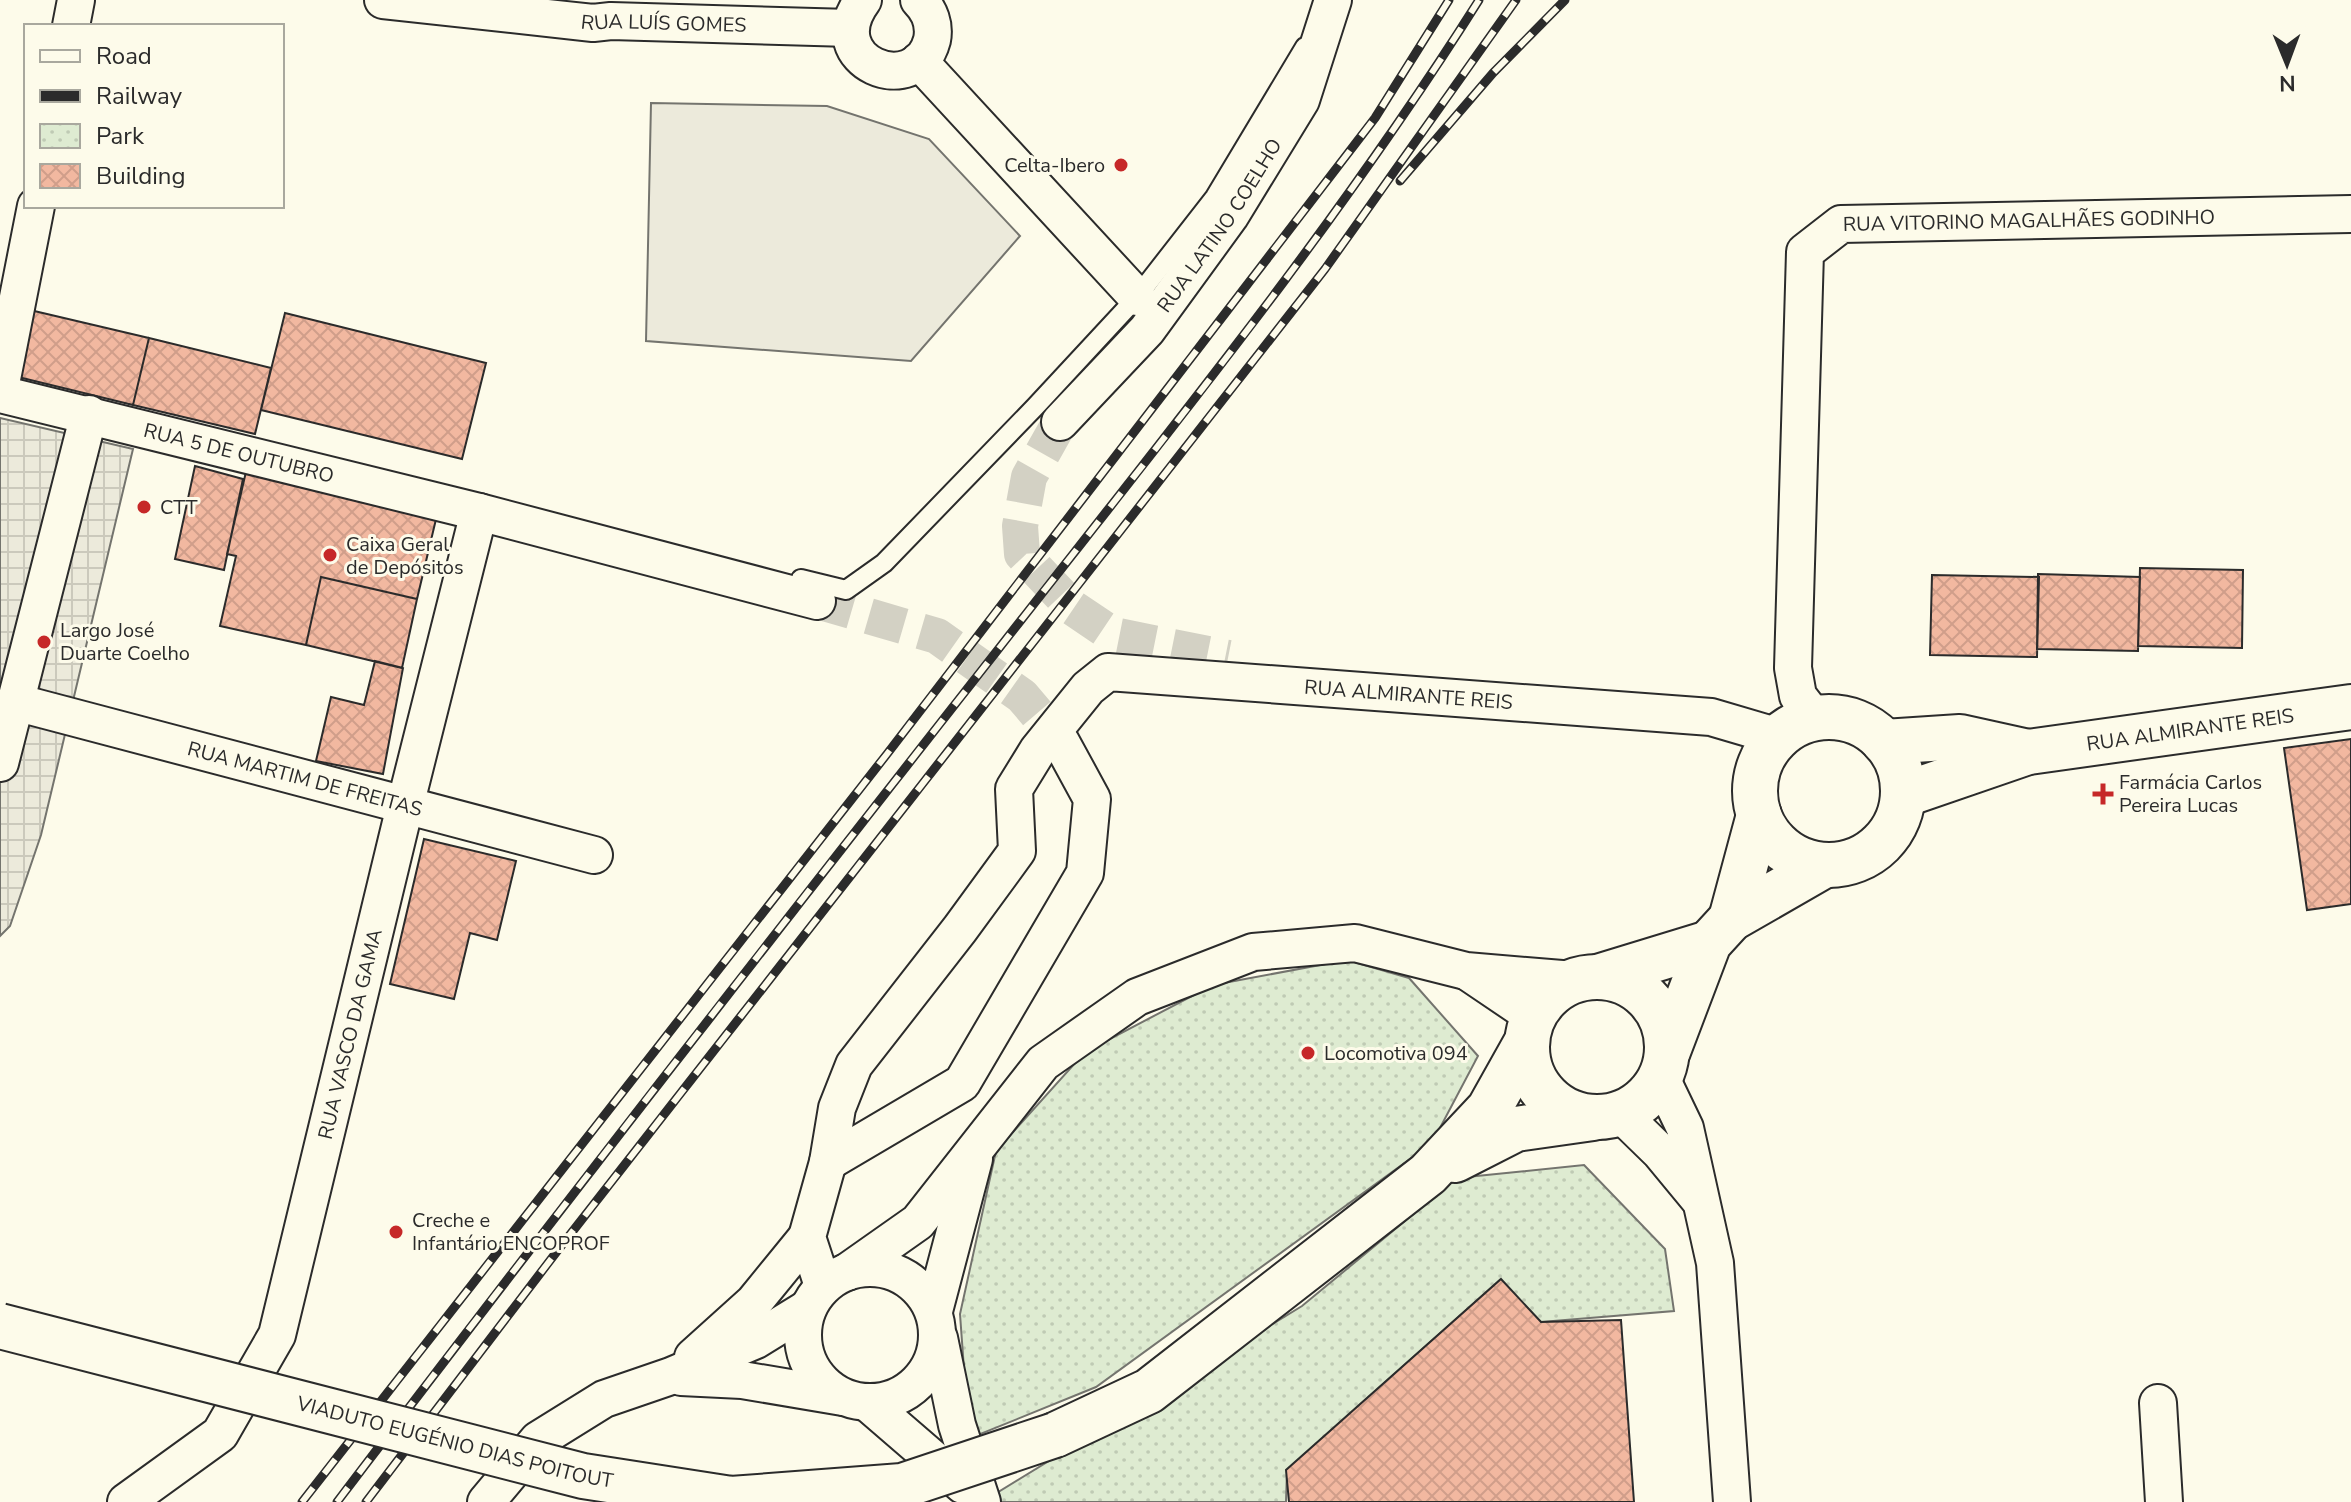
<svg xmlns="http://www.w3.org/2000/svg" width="2351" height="1502" font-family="'Nunito Sans',sans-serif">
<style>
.park{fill:url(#park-dots);stroke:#74746e;stroke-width:2}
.parking{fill:#eceadb;stroke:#74746e;stroke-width:2}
.plaza{fill:url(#plaza-grid);stroke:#74746e;stroke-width:2}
.building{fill:url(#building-cross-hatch);stroke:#2b2b2b;stroke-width:2}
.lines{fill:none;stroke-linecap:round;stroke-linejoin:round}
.street-tunnel{stroke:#d3d1c4;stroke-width:36;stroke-dasharray:36 18;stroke-linecap:butt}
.lane-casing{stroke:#2b2b2b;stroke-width:22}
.street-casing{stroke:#2b2b2b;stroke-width:40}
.primary-casing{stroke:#2b2b2b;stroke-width:48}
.lane{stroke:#fdfbea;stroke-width:18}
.street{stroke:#fdfbea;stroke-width:36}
.primary{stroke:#fdfbea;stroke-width:44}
.rail-casing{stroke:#2b2b2b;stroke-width:9}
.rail{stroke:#fdfbea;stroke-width:6;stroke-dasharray:18;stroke-linecap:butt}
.primary-bridge-casing{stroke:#2b2b2b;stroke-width:48;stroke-linecap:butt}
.primary-bridge{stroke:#fdfbea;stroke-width:44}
.poi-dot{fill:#c62828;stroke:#fdfbea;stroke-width:3}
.labels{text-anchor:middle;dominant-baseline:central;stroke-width:6;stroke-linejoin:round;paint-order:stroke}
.street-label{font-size:20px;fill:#2b2b2b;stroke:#fdfbea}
.poi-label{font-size:20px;fill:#2b2b2b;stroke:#fdfbea;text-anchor:start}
</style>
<defs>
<pattern id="park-dots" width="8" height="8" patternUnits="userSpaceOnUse" patternTransform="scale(2)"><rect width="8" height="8" fill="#deebd1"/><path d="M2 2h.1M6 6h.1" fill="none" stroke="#bfcab4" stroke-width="1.8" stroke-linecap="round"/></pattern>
<pattern id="plaza-grid" width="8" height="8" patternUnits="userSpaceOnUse" patternTransform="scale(2)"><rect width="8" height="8" fill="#eceadb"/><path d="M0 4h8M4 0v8" fill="none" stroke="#cbc9bc"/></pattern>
<pattern id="building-cross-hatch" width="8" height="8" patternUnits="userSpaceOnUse" patternTransform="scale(2)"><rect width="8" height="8" fill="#f2b8a0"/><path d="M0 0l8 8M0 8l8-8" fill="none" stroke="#d09e8a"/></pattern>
</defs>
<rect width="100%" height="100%" fill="#fdfbea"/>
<path class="park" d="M1347,960L1409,978L1478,1056L1432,1143L1096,1387L978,1435L965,1383L960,1314L996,1151L1085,1052L1213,985Z
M1584,1165L1665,1249L1674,1311L1541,1322L1500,1280L1287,1470L1286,1502H982L1302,1306L1457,1178Z"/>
<path class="parking" d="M651,103L827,106L929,139L1020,236L911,361L646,341Z"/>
<path class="plaza" d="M0,418L133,449L41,835L10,926L0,936Z"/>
<path class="building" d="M30,310L149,338L133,405L14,376Z
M285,313L486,363L462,459L261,410Z
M149,338L271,368L255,434L133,405Z
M248,463L437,515L417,599L321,577L306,645L220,626L236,556L227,554Z
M195,466L243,479L224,570L175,559Z
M2140,568L2243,570L2242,648L2138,646Z
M2038,574L2140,577L2138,651L2037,649Z
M1932,575L2039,577L2037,657L1930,655Z
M321,577L417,599L402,668L306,645Z
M375,661L403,668L383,774L316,761L331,697L364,705Z
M2351,739V904L2307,910L2284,748Z
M424,839L516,861L497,940L470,933L454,999L390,984Z
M1501,1279L1541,1322L1621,1320L1634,1502H1289L1286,1470Z"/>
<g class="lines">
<path class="street-tunnel" d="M1060,422L1029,477L1020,526L1022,554L1073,608L1113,635L1228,658
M817,601L937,636L1022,696L1061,742"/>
<g class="lane-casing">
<path id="lane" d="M801,579L846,590L884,563L1035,407L1137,297L1215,197L1305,47"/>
</g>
<g class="street-casing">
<g id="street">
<path id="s1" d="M383,0L593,23L611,21L850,28"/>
<path d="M863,0C817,62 916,101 932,40C935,25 930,11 919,0"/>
<path d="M71,26L76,0"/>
<path d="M919,61L1137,297"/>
<path d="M0,389L36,206"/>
<path id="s2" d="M0,394L479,512L817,601"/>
<path id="s3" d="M1060,422L1147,330L1230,216L1301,100L1333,0"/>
<path id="s4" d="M15,702L594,855"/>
<path id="s5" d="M1815,718L1798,696L1793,668L1805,252L1841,224L2351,214"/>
<path d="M0,763L89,414"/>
<path d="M1468,972L1533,1016"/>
<path d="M1661,1078L1685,1128L1715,1263L1732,1502"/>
<path d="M1621,1114L1660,1152L1698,1198"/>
<path d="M828,1162L962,1083L1085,873L1092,799L1061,742"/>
<circle cx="870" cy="1335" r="67"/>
<path d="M847,1272L918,1222L1043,1063L1137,997L1253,952L1355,943L1466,971L1574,980"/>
<path id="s6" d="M823,1286L807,1237L828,1162L837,1108L854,1065L960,929L1017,851L1014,789L1038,750L1088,688L1108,672L1711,717L1779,737"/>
<path d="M934,1311L974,1159"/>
<path d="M939,1338L957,1425L982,1502"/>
<path d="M693,1357L754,1302L807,1237"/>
<path d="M681,1377L742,1380L843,1397"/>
<path d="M868,1403L963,1485"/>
<path d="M2158,1403L2164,1502"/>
<path id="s7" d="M126,1502L220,1434L277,1335L405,806L479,512"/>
<path d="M486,1502L538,1440L604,1399L671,1376L756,1340L808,1308"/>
</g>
</g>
<g class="primary-casing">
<g id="primary">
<circle cx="1829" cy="791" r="74"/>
<path d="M1884,742L1960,737L2028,752"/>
<path id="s8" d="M1903,795L2028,752L2351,707"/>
<path d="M1731,919L1759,815"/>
<path d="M1601,976L1709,943"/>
<circle cx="1597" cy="1047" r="70"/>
<path d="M1668,1051L1709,943L1731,919L1825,865"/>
<path d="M1455,1160L1516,1129L1593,1118"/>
<path d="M1055,1435L1149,1391L1428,1174L1489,1109L1526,1043"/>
</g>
</g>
<use href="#lane" class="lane"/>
<use href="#street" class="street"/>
<use href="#primary" class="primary"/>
<g class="rail-casing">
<path id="rail" d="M1400,181L1493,73L1565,0
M302,1502L887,754L1375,118L1449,0
M337,1502C555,1215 777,931 1000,647C1165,436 1336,227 1479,0
M366,1502L558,1250L1325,269L1516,0"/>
</g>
<use href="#rail" class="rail"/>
<g class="primary-bridge-casing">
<g id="primary-bridge">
<path id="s9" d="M0,1326L583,1476L731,1499L902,1486L1055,1435"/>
</g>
</g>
<use href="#primary-bridge" class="primary-bridge"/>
</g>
<g class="poi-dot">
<circle cx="1121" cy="165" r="8"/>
<circle cx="144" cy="507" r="8"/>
<circle cx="330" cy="555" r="8"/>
<circle cx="44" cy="642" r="8"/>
<path d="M2099 782h8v8h8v8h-8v8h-8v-8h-8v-8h8z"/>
<circle cx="1308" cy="1053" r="8"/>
<circle cx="396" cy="1232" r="8"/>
</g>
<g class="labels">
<g class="street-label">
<text stroke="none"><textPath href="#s1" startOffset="282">RUA LUÍS GOMES</textPath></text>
<text stroke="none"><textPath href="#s5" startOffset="706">RUA VITORINO MAGALHÃES GODINHO</textPath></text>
<text stroke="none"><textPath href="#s3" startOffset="254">RUA LATINO COELHO</textPath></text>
<text stroke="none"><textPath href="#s2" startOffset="246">RUA 5 DE OUTUBRO</textPath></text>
<text stroke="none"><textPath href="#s6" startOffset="1014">RUA ALMIRANTE REIS</textPath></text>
<text stroke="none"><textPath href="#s8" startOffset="296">RUA ALMIRANTE REIS</textPath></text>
<text stroke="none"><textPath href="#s4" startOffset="300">RUA MARTIM DE FREITAS</textPath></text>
<text stroke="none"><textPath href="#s7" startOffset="540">RUA VASCO DA GAMA</textPath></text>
<text stroke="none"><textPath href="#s9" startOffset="470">VIADUTO EUGÉNIO DIAS POITOUT</textPath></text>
</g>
<g class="poi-label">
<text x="1105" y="165" text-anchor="end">Celta-Ibero</text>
<text x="160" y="507">CTT</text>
<text x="346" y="544">Caixa Geral<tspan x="346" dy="23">de Depósitos</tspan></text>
<text x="60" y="630">Largo José<tspan x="60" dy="23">Duarte Coelho</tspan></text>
<text x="2119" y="782">Farmácia Carlos<tspan x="2119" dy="23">Pereira Lucas</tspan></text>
<text x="1324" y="1053">Locomotiva 094</text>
<text x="412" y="1220">Creche e<tspan x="412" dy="23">Infantário ENCOPROF</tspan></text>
</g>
</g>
<rect x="24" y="24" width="260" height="184" fill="#fdfbea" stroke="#a9a89e" stroke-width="2"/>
<rect x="40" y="50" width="40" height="12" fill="#fdfbea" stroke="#a9a89e" stroke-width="2"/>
<text x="96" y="64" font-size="24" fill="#2b2b2b">Road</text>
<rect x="40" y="90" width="40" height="12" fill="#2b2b2b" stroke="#a9a89e" stroke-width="2"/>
<text x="96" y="104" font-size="24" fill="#2b2b2b">Railway</text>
<rect x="40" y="124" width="40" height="24" fill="url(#park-dots)" stroke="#a9a89e" stroke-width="2"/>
<text x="96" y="144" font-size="24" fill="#2b2b2b">Park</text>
<rect x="40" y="164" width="40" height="24" fill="url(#building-cross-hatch)" stroke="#a9a89e" stroke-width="2"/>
<text x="96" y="184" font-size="24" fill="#2b2b2b">Building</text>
<g transform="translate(2287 64) rotate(179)" stroke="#fdfbea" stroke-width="6" paint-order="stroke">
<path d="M0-6L14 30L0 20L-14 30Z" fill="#2b2b2b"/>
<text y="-12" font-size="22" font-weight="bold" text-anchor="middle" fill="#2b2b2b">N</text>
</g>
</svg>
